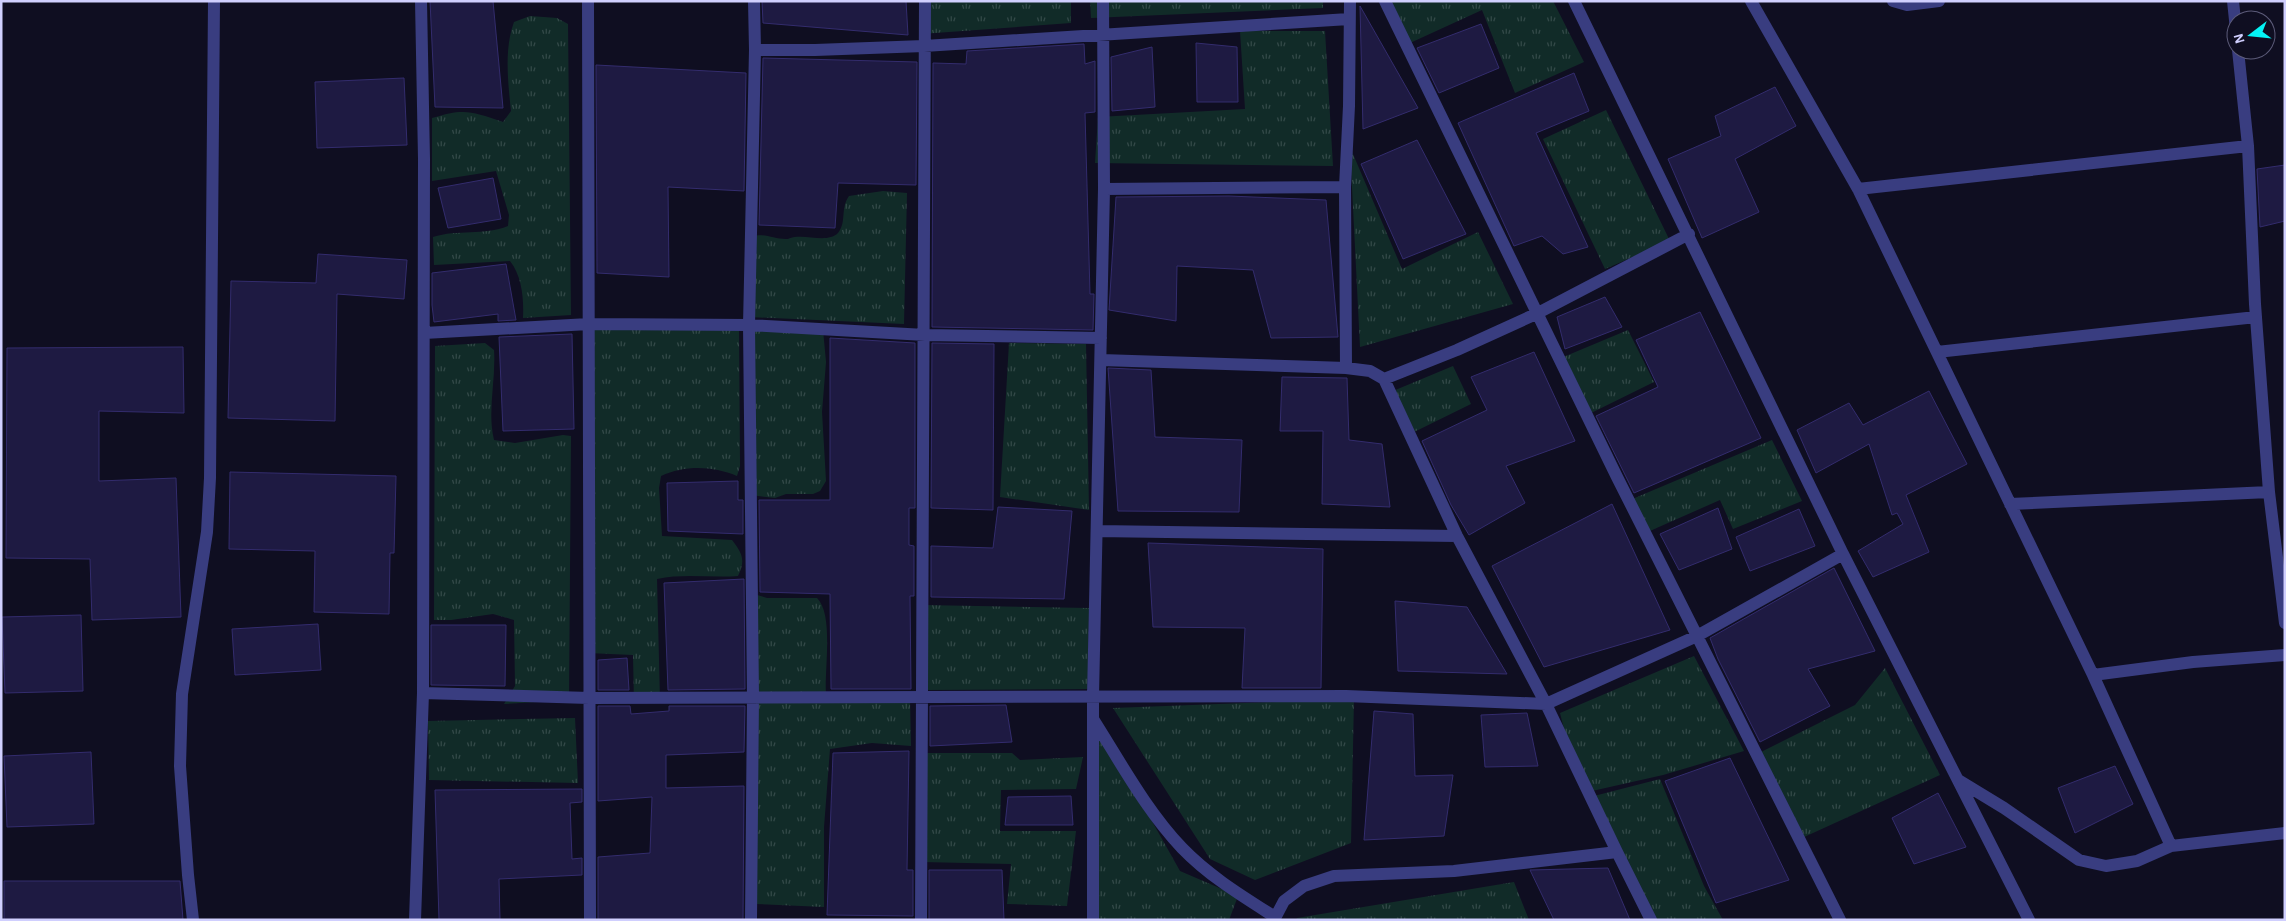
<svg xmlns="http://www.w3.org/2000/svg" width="2286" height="921" font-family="'Alegreya Sans',sans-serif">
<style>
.grass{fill:url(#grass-tufts)}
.building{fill:#1e1a42;stroke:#332c6d}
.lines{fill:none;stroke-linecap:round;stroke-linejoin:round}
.minor{stroke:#393d80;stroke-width:12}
</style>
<defs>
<pattern id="grass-tufts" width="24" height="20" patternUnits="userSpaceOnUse" patternTransform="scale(1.25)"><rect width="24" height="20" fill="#112b28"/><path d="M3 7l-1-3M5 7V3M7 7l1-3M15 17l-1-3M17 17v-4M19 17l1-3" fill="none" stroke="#334948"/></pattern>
</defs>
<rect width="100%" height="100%" fill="#0f0e21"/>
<path class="grass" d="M922,1H1071V23L921,34Z
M1090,1H1323V8L1091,18Z
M1389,1H1553L1584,62L1515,93L1482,10L1410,43Z
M530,16L557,18L568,24L571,315L523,318C524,299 522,276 510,261L434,265L433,237C458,229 484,236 508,226L509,215L496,171L432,181V118C464,108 471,111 503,122L511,111C508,82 504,49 514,22Z
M1240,31H1325L1333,166L1095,163L1098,117L1245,109Z
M1606,110L1670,241L1605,269L1543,139Z
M1350,147L1402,269L1478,232L1513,304L1360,347Z
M883,191L907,193L904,324L750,317L753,236C765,233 775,240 788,239C790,238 793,237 795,237C808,235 828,243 838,233C847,222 840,209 849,196Z
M739,326L740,466L737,476C713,466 685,465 661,476L659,488L662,536L732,540C742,553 746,560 738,576C711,578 683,573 657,579L660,701L634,703L633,655L588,653L584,328Z
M749,328L823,330L826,362L822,412L826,481L820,491L813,494H786L775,498L751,495Z
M1628,330L1654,382L1587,415L1561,358Z
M485,343L494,350C496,381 487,411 494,440L515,443L563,435L571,436L569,700L504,704L515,686L514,620L493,614L451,620H434L435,346Z
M1009,343L1086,344L1089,510L1000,497Z
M1453,366L1471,404L1410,434L1393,391Z
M1772,440L1802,501L1733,529L1720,500L1643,534L1630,500Z
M757,595L767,598H817C834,615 824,670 826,695H755Z
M922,605L1089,608L1088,689L921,690Z
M1694,656L1744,751L1663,775L1592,791L1567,741L1560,713Z
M1885,668L1940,775L1802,838L1759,753L1855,705Z
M910,699L911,746L872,743L830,749L824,827V907L756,904V703Z
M1354,699L1351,843L1255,880L1210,859L1113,708Z
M575,718L578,783L429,780L428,721Z
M1098,725L1180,871L1238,896L1229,920H1087Z
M925,753H1012L1020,760L1083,757L1076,789L1001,790L1000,831H1076L1067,906L1007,904L1011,864L923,862Z
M1660,779L1704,886L1723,920H1657L1594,796Z
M1514,882L1529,920H1296L1297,918Z"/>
<path class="building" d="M430,1H493L503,108L435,107Z
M762,1H906L908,35L763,23Z
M1360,6L1418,108L1363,129Z
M1481,24L1499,68L1439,93L1417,48Z
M1196,43L1237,47L1238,102H1197Z
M1084,44L1085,64L1095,61V112L1085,113L1090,294H1094L1093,330L932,327L933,63L966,64L967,51Z
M1152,47L1155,107L1112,111L1111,57Z
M763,58L917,62L916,185L838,183L835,228L759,225Z
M596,65L746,73L744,191L668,187L669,277L597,273Z
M1574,73L1589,111L1536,133L1588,247L1563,254L1542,236L1514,246L1458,123Z
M404,78L407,145L317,148L315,82Z
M1775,87L1796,126L1735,159L1759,212L1702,238L1668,159L1721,136L1715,116Z
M1417,140L1466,234L1403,259L1361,164Z
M2285,165V221L2260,227L2257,169Z
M493,178L501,219L448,228L438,188Z
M1229,196L1326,200L1338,337L1271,338L1253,270L1177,266L1176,321L1109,310L1116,197Z
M318,254L407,260L404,299L337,294L335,421L228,418L231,281L316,283Z
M506,264L516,320L498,321V314L434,322L432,305V273Z
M1605,297L1622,327L1565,349L1557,317Z
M1700,312L1761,438L1634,493L1596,416L1658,387L1636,340Z
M572,334L574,429L503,431L499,337Z
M830,338L915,343V508H909V545L914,546V596H910L911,689H831L830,594L760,592L759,500H830Z
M932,343L994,344L993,510L931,508Z
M183,347L184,413L99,411V481L176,478L181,617L92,620L90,559L6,558L7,348Z
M1534,352L1575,441L1506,466L1525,503L1469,535L1451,505L1422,441L1487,410L1471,377Z
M1108,368L1151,370L1155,437L1242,440L1239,512L1118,511Z
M1282,377L1347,378L1349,440L1382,444L1390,507L1322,504L1323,431H1280Z
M1929,391L1967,464L1906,495L1929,552L1873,577L1858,551L1903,524L1897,513L1892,515L1869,444L1816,473L1797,430L1849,403L1863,425Z
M230,472L396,476L394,553H390L389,614L314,612L315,551L229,549Z
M738,481V500H743V534L668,531L667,483Z
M1612,504L1670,630L1544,667L1492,566Z
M998,507L1072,511L1064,599L931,597V546L993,548Z
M1718,508L1732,549L1679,570L1660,534Z
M1799,509L1815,546L1750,571L1736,537Z
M1148,543L1323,549L1321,688H1242L1245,628L1153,627Z
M1834,568L1875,651L1808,669L1830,706L1760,742L1718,659L1710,638Z
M744,579L745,689L668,690L664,583Z
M1395,601L1467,607L1507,674L1398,671Z
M81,615L83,691L5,693L2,617Z
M318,624L321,670L235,675L232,629Z
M431,625H506L505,686L431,685Z
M627,658L629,690H598V660Z
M1006,705L1012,742L930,746V706Z
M598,706H630L631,714L669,711V706H745L744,752L666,755V788L744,786L743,920H598V857L650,853L652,797L598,801Z
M1374,711L1413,714L1415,776L1453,775L1444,836L1364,840Z
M1527,713L1538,766L1485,767L1481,715Z
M909,751L907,870H913V916L827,915L833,753Z
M91,752L94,824L7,827L4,756Z
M1730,758L1789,880L1716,903L1665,781Z
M2115,766L2133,804L2075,833L2058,788Z
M582,789V802L570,803L572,859L582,858V875L499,879L500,920H439L435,790Z
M1938,793L1966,847L1914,864L1892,818Z
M1071,796L1073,825H1005L1008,797Z
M1608,868L1630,920H1554L1530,870Z
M929,870H1002L1004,920H929Z
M4,881H180L183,920H4Z"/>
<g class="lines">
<path class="minor" d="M588,1L590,920
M1385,1L1617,477L1840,920
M1574,1L1843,554
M1751,1L1858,189L2093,675L2171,846
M1893,1L1907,5L1939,1
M2233,1L2236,30
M755,50H815L924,46L1349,19
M2238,50L2248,146L2255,304L2269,492L2285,623
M1104,189L1345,187
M1858,189L2248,146
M424,333L589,324L749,325L925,335L1101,338
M1937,352L2256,317
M1101,360L1346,368L1370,371L1384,379L1457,536L1546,704L1617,852L1651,920
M1346,368L1345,187L1349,106L1350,1
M1384,379L1457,350L1536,314L1689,234
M2010,504L2269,492
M1097,531L1457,536
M2093,675L2193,662L2285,655
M423,693L589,698L1346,696L1546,704L1697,636L1843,554L2029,920
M1093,719C1121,763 1146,810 1182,848C1209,876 1242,896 1275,917
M1958,780L2004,808L2079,860L2106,866L2137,861L2171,846L2285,833
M193,920L188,875L180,766L182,694L207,532L210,478L214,1
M415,920L423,693L424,159L421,1
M751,920L753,697L749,325L755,50L754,1
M921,920L925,1
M1093,920V696L1104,189L1103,1
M1274,920L1284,901L1304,886L1334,876L1454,871L1617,852"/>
</g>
<rect width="2286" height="921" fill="none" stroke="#d0cffe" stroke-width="5"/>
<g transform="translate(2251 35) rotate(254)"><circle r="24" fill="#0f0e21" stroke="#5c5b79"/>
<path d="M0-4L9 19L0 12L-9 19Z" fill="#04f3f5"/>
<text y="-8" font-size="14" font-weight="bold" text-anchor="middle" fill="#d0cffe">N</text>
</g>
</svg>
